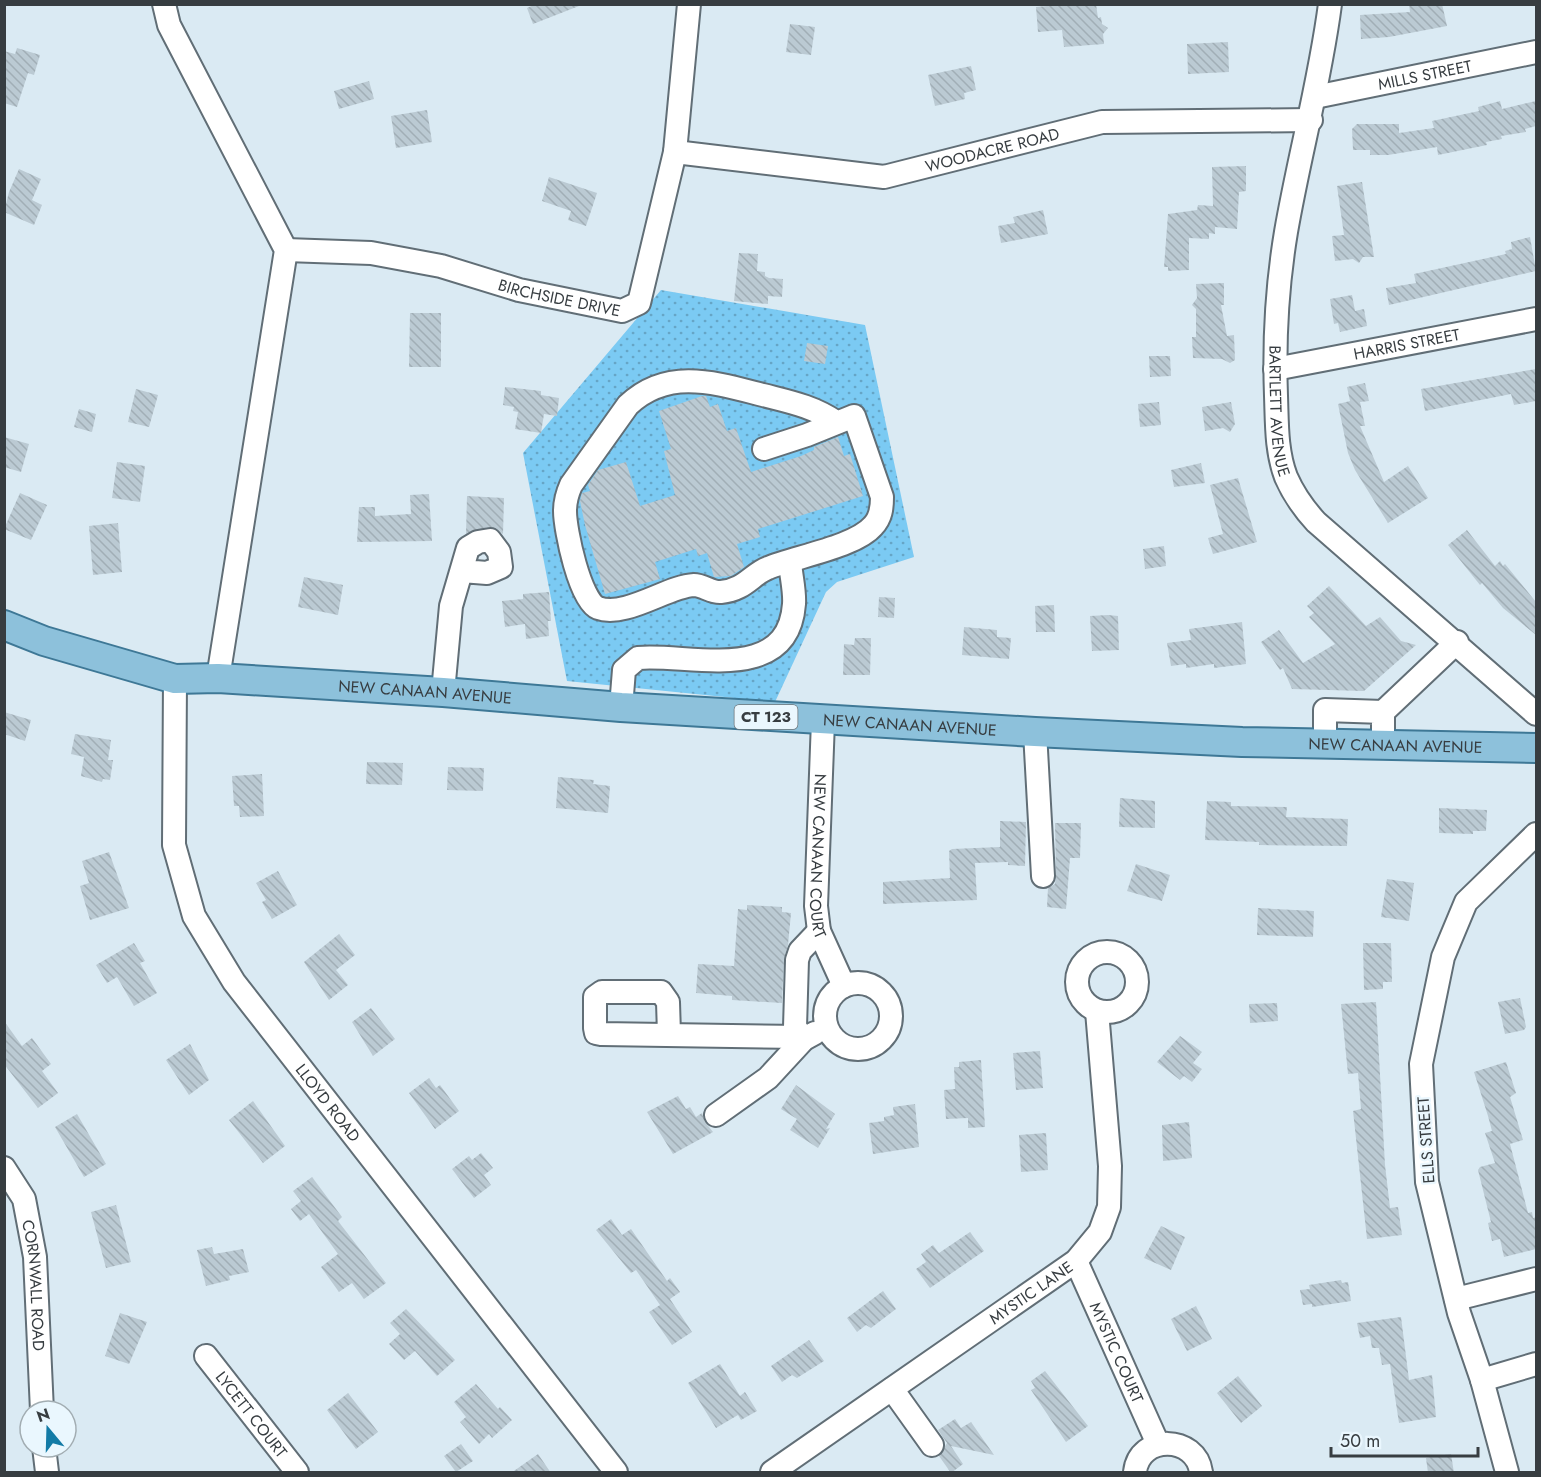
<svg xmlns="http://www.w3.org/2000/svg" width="1541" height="1477" font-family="Jost,sans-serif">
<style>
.park{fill:url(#park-dots)}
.building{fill:url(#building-back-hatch)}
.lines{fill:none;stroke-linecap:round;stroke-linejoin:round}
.minor-casing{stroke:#616e76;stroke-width:26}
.major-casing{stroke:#3e7896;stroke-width:32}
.minor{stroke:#fff;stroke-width:22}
.major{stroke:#8dc1db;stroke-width:28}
.labels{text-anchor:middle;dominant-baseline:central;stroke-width:4.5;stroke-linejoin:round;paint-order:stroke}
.shield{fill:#eaf7fe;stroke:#6d757a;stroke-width:1.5}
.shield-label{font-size:15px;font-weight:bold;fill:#373d41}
.street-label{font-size:16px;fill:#373d41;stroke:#eaf7fe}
</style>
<defs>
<pattern id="park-dots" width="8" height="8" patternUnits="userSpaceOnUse" patternTransform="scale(1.5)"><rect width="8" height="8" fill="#7bcaf3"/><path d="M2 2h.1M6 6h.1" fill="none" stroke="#66a5c6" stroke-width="1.8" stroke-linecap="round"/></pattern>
<pattern id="building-back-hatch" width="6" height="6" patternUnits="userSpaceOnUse" patternTransform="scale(1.5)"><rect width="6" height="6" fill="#bbcad3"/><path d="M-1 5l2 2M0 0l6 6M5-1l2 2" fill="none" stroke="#a1aeb6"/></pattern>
</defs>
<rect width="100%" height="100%" fill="#daeaf3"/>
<path class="park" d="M661,290L865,325L914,557L837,582L826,592L775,702L567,681L523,453Z"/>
<path class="building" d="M536,4H579V6L533,24L527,8Z
M1069,4H1096L1098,18L1101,17L1102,24L1108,28L1103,34L1104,44L1064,47L1062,30L1038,32L1036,7Z
M1409,4H1442L1447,26L1389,37L1361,39L1360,15L1410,12Z
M790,24L815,27L811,55L786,52Z
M1228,42L1229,72L1188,74L1187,44Z
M17,48L40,55L34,75L28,73L17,107L4,103V51L15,54Z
M971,66L976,90L964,93L965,99L935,106L928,75Z
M369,81L374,99L339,109L334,91Z
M1500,101L1502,109L1536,101V126L1525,129L1526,132L1501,136L1502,139L1486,142L1487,145L1438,155L1437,147L1388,155H1370V150H1353L1352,129L1357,124H1399V133L1434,128L1432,121L1479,111L1478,107Z
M427,110L432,142L396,148L391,116Z
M1246,166V191L1239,192L1237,229L1215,227V234L1209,233V239L1189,238V270L1168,271V267H1164L1168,214L1197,210L1198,205L1213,206L1212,167Z
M19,169L41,179L32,200L42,205L34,225L4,212L9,192Z
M549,177L597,193L586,226L568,220L571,211L542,201Z
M1362,182L1374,257H1363L1359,263L1353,259L1335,261L1332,236L1344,235L1337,186Z
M1043,210L1048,234L1001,243L998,226L1015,223L1013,217Z
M1530,237L1536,271L1389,305L1386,288L1416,283L1414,274L1506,254L1505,251L1512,249L1511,242Z
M739,253L758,254L757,271L765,272V276L769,278L783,279L782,297L768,296V304L734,301Z
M1224,283V305H1221L1227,336L1234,335L1235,360L1230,363L1222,359L1193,358L1192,337H1196V309L1192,305L1197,298L1196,284Z
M1352,295L1355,311L1364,309L1367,326L1340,332L1338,323L1334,324L1330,299Z
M410,313H441V367H409Z
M807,343L828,346L825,364L804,361Z
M1149,356H1170L1171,376L1150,377Z
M1536,369V401L1514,405L1511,394L1425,411L1421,389Z
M1365,383L1369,401L1360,402L1365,426H1360L1384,482L1408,466L1428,498L1388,523L1355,470L1348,453L1338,404L1350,401L1347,387Z
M505,387L541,391V395L559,398L557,416L544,414L541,433L515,429L518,412L513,411L514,407L503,405Z
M136,389L158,395L149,427L128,422Z
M702,396H706L710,407L718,404L727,431L736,428L751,472L801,456L814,450V447L838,437L844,456L850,454L863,496L758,529L760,537L737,544L744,567L731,576L714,577L707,553L698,556L696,549L655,562L660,579L605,594L585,525L580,501L582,493L590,491L588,485L598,470L626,462L640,506L675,495L664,451L671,449L659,411Z
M1159,402L1161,425L1140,427L1138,404Z
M1231,402L1235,424L1230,432L1223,428L1205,431L1202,407Z
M79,409L96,414L92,432L74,427Z
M4,437L29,444L21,472L4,467Z
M117,462L145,466L140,502L112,498Z
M1201,463L1205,483L1174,487L1171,470Z
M1238,478L1257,542L1213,554L1208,538L1223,534L1210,485Z
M20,493L47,505L31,540L4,529Z
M429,494L432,541L357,542L359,507H375V516L411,514L410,495Z
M467,496L504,498L503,534L496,528L488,527L466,534Z
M118,523L122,572L93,575L89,526Z
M1467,530L1495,566L1500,561L1503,566L1505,564L1536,602V635L1503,608L1482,583L1480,585L1448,545Z
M1164,546L1166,566L1145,569L1143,549Z
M304,577L343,585L338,615L298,607Z
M1329,586L1366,626L1380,617L1401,641L1416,645L1364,691L1292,689L1283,668L1280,670L1261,642L1279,630L1303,663L1335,644L1309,617L1314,613L1307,606Z
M549,592L551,621H548L549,636L526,639L525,624L505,627L502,601L523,599V594Z
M879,597L895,598L894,618L878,617Z
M1054,605L1055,632H1036L1035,606Z
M1108,615L1118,616L1119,650L1092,651L1090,616Z
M1242,622L1246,664L1214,668V664L1186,668V664L1171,666L1167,643L1191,640L1189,629Z
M964,627L997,630V637L1011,638L1009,659L962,655Z
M855,638H871L870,675H843L844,644L854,645Z
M4,712L31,720L25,741L4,734Z
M75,734L111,740L108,760H113L110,780L103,779L102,782L81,776L84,757L71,754Z
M367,762L403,763L402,785L366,784Z
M448,767L484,768L483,791L447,790Z
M262,774L264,816L240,817L239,806H234L232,776Z
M558,777L594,780L593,784L610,786L608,813L556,808Z
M1120,798L1155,801V828L1119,827Z
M1207,801L1231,802V806L1287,807L1286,817L1348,819L1347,846L1259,845V842L1205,840Z
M1439,808L1487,810L1486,831H1473V834L1439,833Z
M1000,821L1026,822L1025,866L1008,865V862L975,863L977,900L883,904V882L950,878L949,851L952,849L1000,847Z
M1055,823H1081L1080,858H1070L1066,909L1047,907L1048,888L1055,884L1056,876Z
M109,852L129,908L90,920L80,886L89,883L82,861Z
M1136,864L1170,875L1162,901L1127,891Z
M278,871L297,905L272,919L262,902L266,900L256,883Z
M1387,879L1414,883L1409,921L1381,917Z
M747,905L782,907V912L791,913L788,945L784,959L782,1003L732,1000V996L696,993L698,964L734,966L738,909L747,910Z
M1258,908L1314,911L1313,937L1257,935Z
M339,934L355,955L336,970L348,985L329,1000L304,962Z
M134,943L145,961L140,963L157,993L134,1006L117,977L107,983L96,965Z
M1363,943H1391L1392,982H1383V989L1364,990Z
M1520,998L1526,1027L1524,1030L1505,1034L1498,1002Z
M1376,1002L1385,1165L1390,1208L1398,1207L1402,1235L1367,1239L1353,1111L1361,1109L1358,1073L1348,1074L1341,1004Z
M1277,1003L1278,1021L1250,1023L1249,1004Z
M371,1008L395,1039L373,1056L352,1022Z
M4,1021L22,1046L32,1038L51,1064L42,1071L58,1093L38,1108L4,1064Z
M1180,1036L1202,1052L1193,1063L1202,1069L1192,1082L1184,1076L1180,1080L1157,1062Z
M190,1044L209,1080L189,1095L166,1060Z
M1040,1051L1043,1088L1016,1090L1013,1053Z
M981,1060L985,1127L968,1128V1118L946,1119L944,1090L955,1089L954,1067H959V1062Z
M1506,1062L1516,1093L1510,1097L1523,1140L1510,1144L1528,1213L1532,1212L1533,1218L1536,1217V1249L1504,1257L1500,1239L1492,1241L1488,1223L1491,1222L1478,1170L1480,1167L1495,1163L1485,1133L1492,1131L1488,1116L1474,1072Z
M429,1078L436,1088L440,1085L459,1111L435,1129L409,1093Z
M796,1085L835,1114L826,1129L830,1128L818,1148L790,1130L797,1119L781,1109Z
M678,1096L686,1109L690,1107L696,1117L702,1113L705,1122L713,1132L673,1154L647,1112Z
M253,1101L285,1146L263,1163L229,1120Z
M915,1104L919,1147L873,1154L869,1123L884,1121V1117L894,1115L893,1107Z
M77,1114L106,1164L84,1177L55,1127Z
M1189,1122L1192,1158L1163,1161L1162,1125Z
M1046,1133L1048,1170L1021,1172L1019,1135Z
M481,1153L493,1168L484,1175L491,1185L474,1198L452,1169L469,1156L472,1160Z
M312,1177L342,1217L338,1221L386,1283L364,1299L352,1283L339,1292L321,1267L338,1254L309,1214L300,1221L291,1209L301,1201L293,1191Z
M116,1205L131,1262L106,1268L91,1212Z
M611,1219L622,1235L631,1229L667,1281L670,1278L680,1292L670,1299L692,1332L672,1345L649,1312L660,1305L636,1270L631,1273L596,1230Z
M1161,1226L1185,1237L1171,1270L1144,1258Z
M970,1232L984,1251L930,1288L916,1269L926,1262L921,1254L933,1245L939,1253Z
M212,1247L214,1254L243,1249L249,1272L229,1276L230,1280L206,1286L197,1250Z
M1341,1280L1342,1283L1348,1282L1351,1301L1312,1307V1304L1303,1305L1300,1290L1310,1289L1309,1285Z
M883,1291L896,1309L871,1328L866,1325L857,1332L847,1318Z
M1196,1306L1212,1339L1187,1351L1171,1319Z
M406,1309L455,1360L437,1376L415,1351L404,1360L389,1344L400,1334L390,1323Z
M120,1313L147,1322L129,1364L105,1356Z
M1401,1317L1409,1380L1432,1375L1436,1417L1399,1423L1390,1364L1382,1365L1379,1348H1372L1370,1336L1360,1338L1357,1323Z
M809,1340L824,1361L797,1378L792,1375L782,1382L771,1366Z
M720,1364L740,1396L745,1392L757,1411L741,1420L738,1415L716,1428L688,1383Z
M1045,1371L1088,1426L1066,1442L1031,1390L1035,1388L1031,1381Z
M1238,1376L1262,1406L1241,1423L1217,1393Z
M476,1384L498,1409L500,1407L512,1420L492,1438L489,1434L479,1444L460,1422L466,1417L454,1402Z
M348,1393L378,1432L356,1449L327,1410Z
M955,1419L961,1428L971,1422L994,1455L951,1446L963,1464L951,1473L939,1456L947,1443L938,1430Z
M461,1444L473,1461L456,1472L444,1456Z
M538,1454L551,1473H511Z
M1451,1454L1454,1473H1428L1426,1458Z"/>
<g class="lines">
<g class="minor-casing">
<g id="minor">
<path d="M164,4L169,25L286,250L218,678"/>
<path id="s1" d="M1330,4C1320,82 1299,156 1286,232C1277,286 1274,342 1276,396C1277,422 1276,451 1286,477C1293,493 1304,509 1316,522L1536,714"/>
<path id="s2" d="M1315,97L1536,52"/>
<path id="s3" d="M675,152L884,177L1102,122L1311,120"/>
<path id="s4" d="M286,250L371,253L441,266L519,290L622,311L639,303L675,152L689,4"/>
<path id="s5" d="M1275,369L1536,319"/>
<path d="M764,449L807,435L854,416L882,497C882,508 881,518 873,526C855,547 794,557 768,568C752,574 745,590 721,592C712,593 703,585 694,585C668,586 626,618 598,608C580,601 565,530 565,511C565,502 567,494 571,485L628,405C668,367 716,383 763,395C790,402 812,406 836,422"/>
<path id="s6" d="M175,679L174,845L194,916L234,982L616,1472"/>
<path d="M443,692L451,606L468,548L478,542L490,540L499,552L501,567L487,573L462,571"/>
<path d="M621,707L624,670L638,658C689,653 788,686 794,604C795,591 791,576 790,562"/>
<path d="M1383,712L1457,642"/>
<path id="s7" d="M823,721L816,906L819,931L844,986"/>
<path d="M1035,732L1043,876"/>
<path d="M1325,743V710L1383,712V745"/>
<circle cx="1107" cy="982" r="30"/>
<circle cx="858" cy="1016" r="33"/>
<path d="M669,1034L668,1002L661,992H602L595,997V1028L596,1033L601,1034L801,1037"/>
<path d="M804,1039L795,1027L797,960L800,951L819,931"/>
<path d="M716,1115L768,1078L804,1039L815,1033"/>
<path id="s8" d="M4,1168L24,1199L35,1257L42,1411"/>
<path id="s9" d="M1076,1261L1158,1444"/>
<path d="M1456,1299L1536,1279"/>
<path id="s10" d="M206,1356L297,1472"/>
<path d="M1482,1380L1536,1364"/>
<path d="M892,1389L932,1445"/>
<path d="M44,1447L47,1472"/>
<path id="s11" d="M772,1472L1076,1261L1100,1232L1109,1207L1110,1166L1097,1011"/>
<path d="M1135,1472C1139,1434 1196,1435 1201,1472"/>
<path d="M1507,1472L1482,1380L1459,1313L1427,1182L1421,1064L1443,957L1466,902L1536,834"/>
</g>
</g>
<g class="major-casing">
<g id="major">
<path id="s12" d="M4,625L44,641L175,679L218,678L443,692L621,707L1035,732L1242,742L1536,748"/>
</g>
</g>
<use href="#minor" class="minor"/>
<use href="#major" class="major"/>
</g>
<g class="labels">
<rect class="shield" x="734.5" y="705" width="63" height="24" rx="4.5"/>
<g class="shield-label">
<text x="766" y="717">CT 123</text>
</g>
<g class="street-label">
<text stroke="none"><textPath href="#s2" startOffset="112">MILLS STREET</textPath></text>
<text stroke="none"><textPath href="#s3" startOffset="322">WOODACRE ROAD</textPath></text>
<text stroke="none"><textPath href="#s4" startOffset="279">BIRCHSIDE DRIVE</textPath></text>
<text stroke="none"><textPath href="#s5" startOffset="134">HARRIS STREET</textPath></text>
<text stroke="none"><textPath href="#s1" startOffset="412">BARTLETT AVENUE</textPath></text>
<text stroke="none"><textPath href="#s12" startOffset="430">NEW CANAAN AVENUE</textPath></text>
<text stroke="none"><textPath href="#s12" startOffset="916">NEW CANAAN AVENUE</textPath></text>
<text stroke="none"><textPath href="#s12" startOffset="1402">NEW CANAAN AVENUE</textPath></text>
<text stroke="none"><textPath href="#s7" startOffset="135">NEW CANAAN COURT</textPath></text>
<text stroke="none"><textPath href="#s6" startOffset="470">LLOYD ROAD</textPath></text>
<text transform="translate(1426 1140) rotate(-94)">ELLS STREET</text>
<text stroke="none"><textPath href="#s8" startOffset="124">CORNWALL ROAD</textPath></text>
<text stroke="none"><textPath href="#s11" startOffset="315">MYSTIC LANE</textPath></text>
<text stroke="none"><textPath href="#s9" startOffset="100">MYSTIC COURT</textPath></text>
<text stroke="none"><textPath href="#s10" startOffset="74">LYCETT COURT</textPath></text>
</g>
</g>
<rect width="1541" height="1477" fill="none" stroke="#373d41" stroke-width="12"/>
<g transform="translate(48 1429) rotate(341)"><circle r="28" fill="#eaf7fe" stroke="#a2adb2" stroke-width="1.5"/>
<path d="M0-4.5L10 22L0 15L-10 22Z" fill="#137ba6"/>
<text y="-9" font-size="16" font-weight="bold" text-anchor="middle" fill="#373d41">N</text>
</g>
<path d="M1331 1447v9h147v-9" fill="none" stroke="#373d41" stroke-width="3"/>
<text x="1340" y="1447" font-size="18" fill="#373d41" stroke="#eaf7fe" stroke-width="4.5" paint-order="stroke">50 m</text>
</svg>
